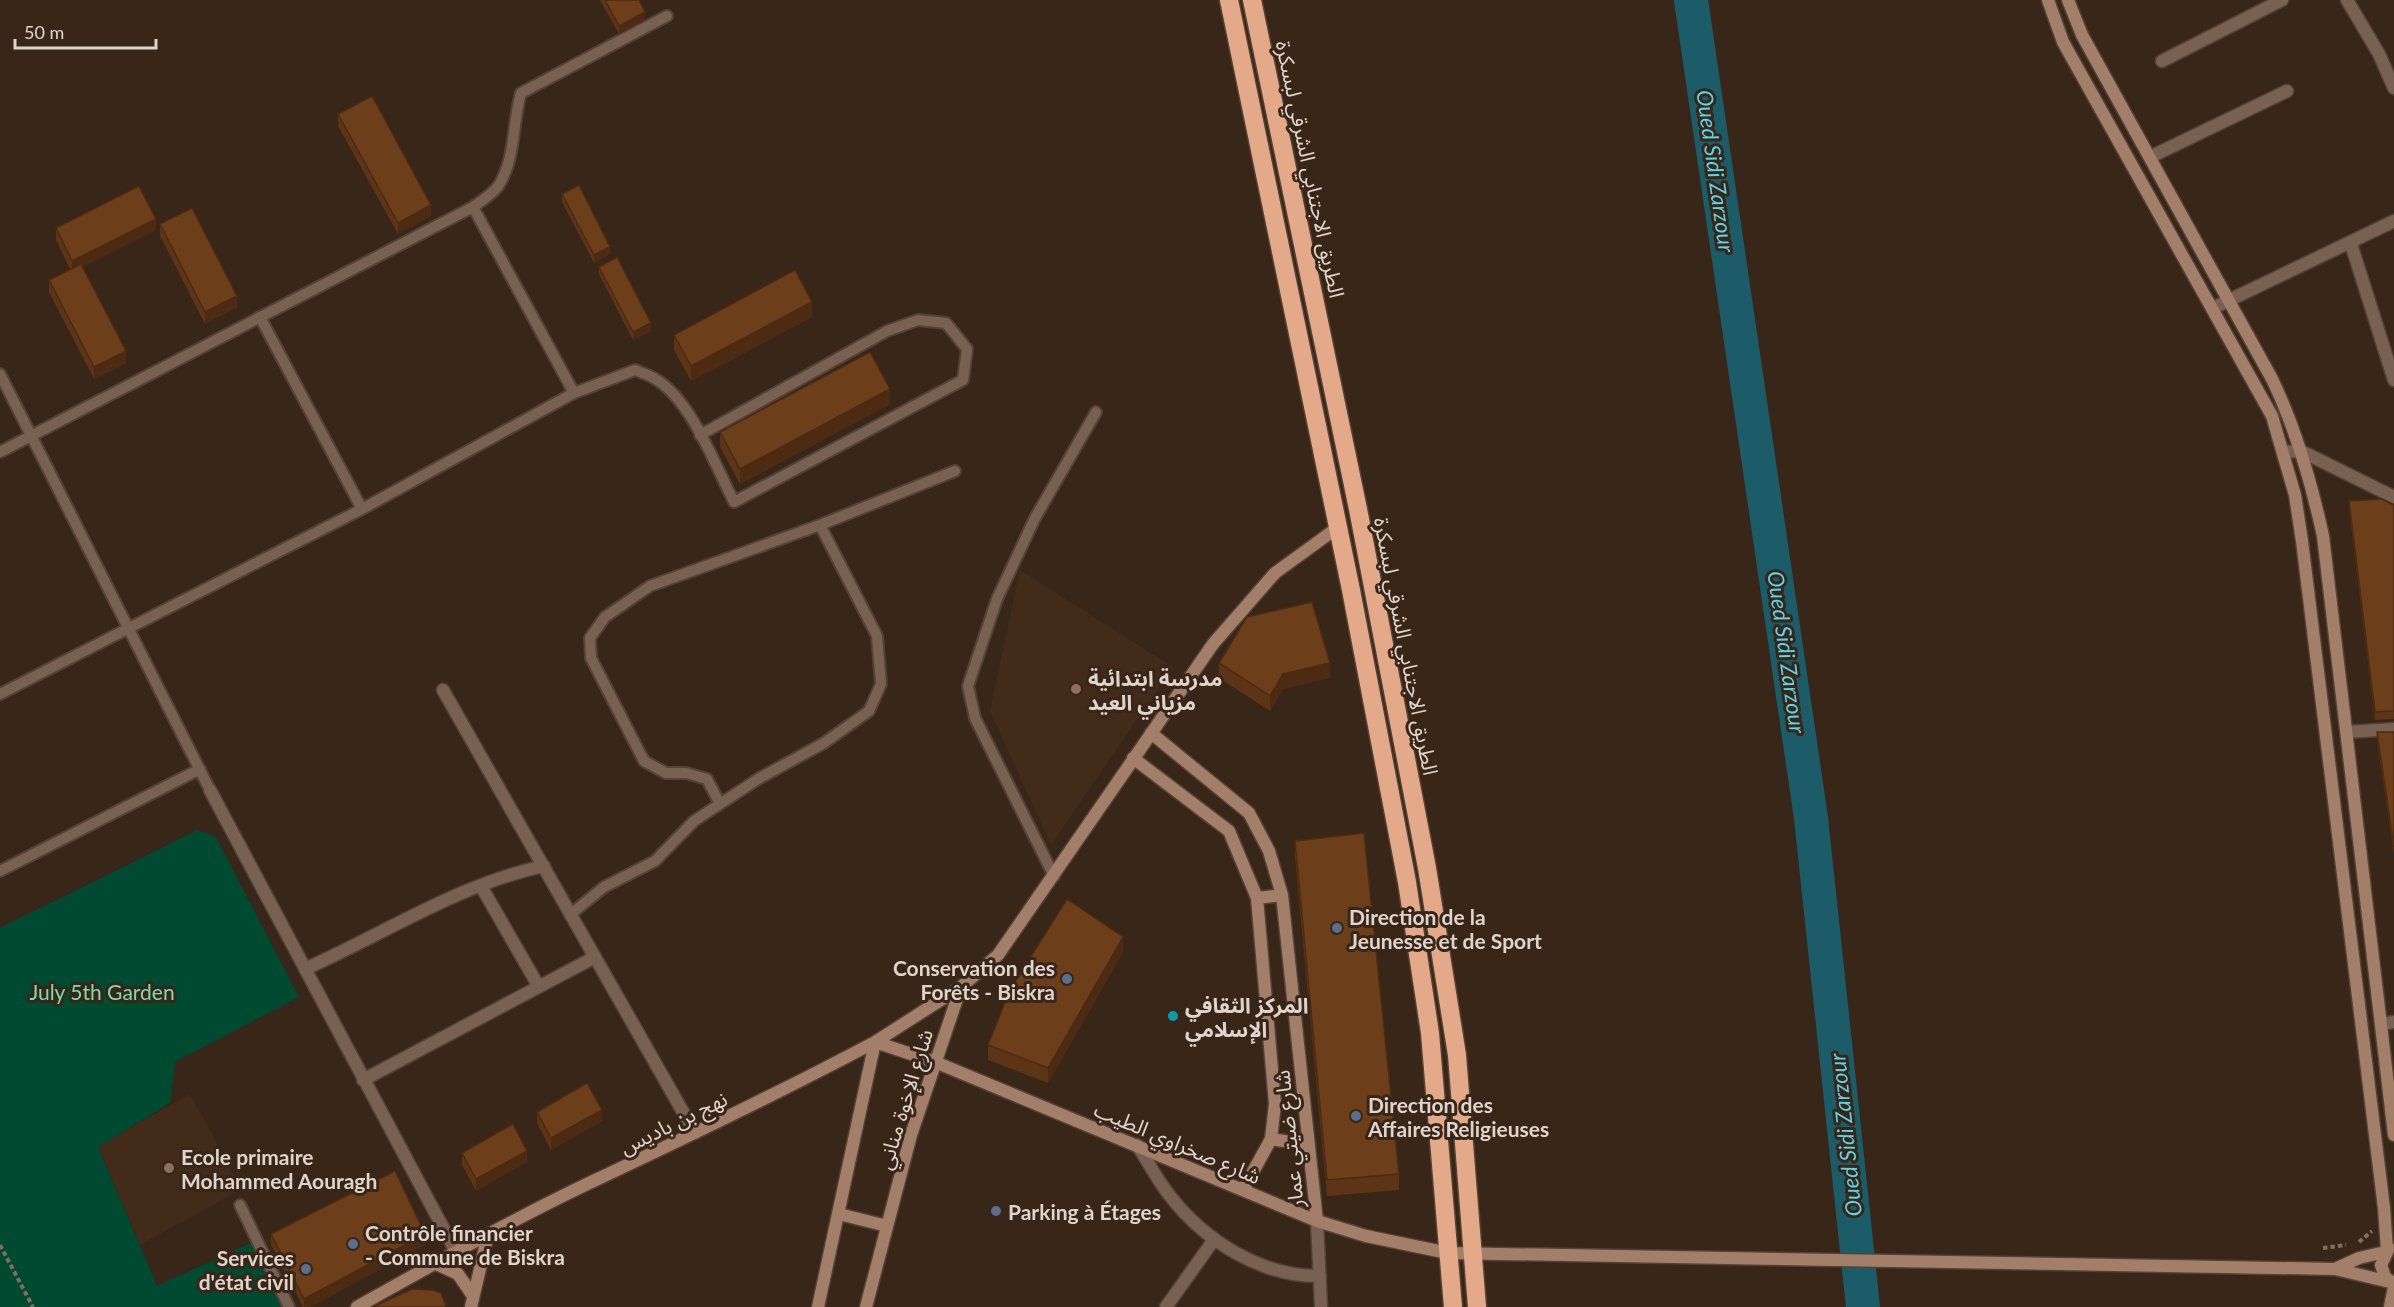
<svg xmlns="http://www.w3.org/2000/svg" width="2394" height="1307" font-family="Lato,'Noto Sans Arabic',sans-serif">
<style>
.built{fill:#432b19}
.green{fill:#004a31}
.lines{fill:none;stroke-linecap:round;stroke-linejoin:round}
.river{stroke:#1c5c68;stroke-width:34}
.lane-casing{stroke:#534235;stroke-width:14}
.street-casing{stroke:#534235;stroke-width:15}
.secondary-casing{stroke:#534235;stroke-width:15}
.highway-casing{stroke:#534235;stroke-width:21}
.path{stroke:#7f6f63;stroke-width:4;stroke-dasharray:4.5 3;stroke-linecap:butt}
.lane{stroke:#786053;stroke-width:10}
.street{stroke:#786053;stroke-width:12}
.secondary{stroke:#a37e69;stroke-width:12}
.highway{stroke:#e3a989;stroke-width:18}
.wall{fill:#5d3516}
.shaded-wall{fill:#4c2b12}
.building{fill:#6c3e19;stroke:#4c2b12;stroke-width:1.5}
.education-dot{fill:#8d6e63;stroke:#382618;stroke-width:2}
.service-dot{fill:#5c6f8a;stroke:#382618;stroke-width:2}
.culture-dot{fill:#0f9aa8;stroke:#382618;stroke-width:2}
.labels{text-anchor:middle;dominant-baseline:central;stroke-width:6;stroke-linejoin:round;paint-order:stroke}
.street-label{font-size:21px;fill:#e0d3cb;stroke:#382618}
.poi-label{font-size:21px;font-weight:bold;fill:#e0d3cb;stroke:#382618;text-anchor:start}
.park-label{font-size:21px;fill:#7cdcaf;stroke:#382618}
.water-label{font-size:22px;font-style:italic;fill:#5bd4ec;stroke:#382618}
</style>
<rect width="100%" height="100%" fill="#382618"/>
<path class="built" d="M1020,570L1173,667L1051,845L990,711Z
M190,1094L242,1189L140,1245L98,1146Z"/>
<path class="green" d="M197,830L216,837L299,997L175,1062L170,1103L98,1147L157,1286L251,1243L284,1307H0V928Z"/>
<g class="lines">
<path class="river" d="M1691,0L1811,818L1863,1307"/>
<g class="lane-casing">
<path id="lane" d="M473,207L574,393
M260,317L362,509
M0,374L210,790
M0,452L473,207C481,201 493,194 499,185C516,157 512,124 521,93L667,16
M0,694L362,509L574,393L635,370C642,373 650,375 657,380C692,402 715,465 734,502L963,380L967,349L946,323L918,320L887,331L700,435
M720,804L707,779L686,773H666L644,761L591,658L590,638L605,617L650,586L820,525L955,471
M0,871L200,769
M1054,876L975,718L968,686L997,599L1035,518L1096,412
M571,914L604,887L655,861L694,821L758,779L824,743L869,711L881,684L877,636L820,525
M240,1205L289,1307"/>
</g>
<g class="street-casing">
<path id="street" d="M2347,0L2379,54L2394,88
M2162,61L2282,0
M2150,157L2287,91
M2351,244L2394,380
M2213,308L2394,221
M2284,452L2301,451L2394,497
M443,690L695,1133
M2347,732L2394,729
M210,790L456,1252
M481,886L539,987
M305,969C384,934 459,884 544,866
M2382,1024L2394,1022
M363,1080L595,957
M1137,1145C1148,1161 1157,1180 1170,1196C1205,1241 1262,1277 1320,1276
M1317,1221L1321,1307
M1166,1307L1213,1241"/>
</g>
<g class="secondary-casing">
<path id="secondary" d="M2048,0L2063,42L2272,416L2295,495L2302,541L2384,1208L2387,1250
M2068,0L2082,35L2272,379C2296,429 2311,481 2323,536L2394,1135
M1151,733L1249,813L1269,851L1282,895L1317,1221
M1133,758L1229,831L1257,898L1275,1104L1271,1139L1243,1190
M1257,898L1282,895
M1271,1139L1309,1145
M839,1214L887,1226
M2389,1248L2381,1265L2385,1277L2393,1283
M434,1263L458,1274L473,1296
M2335,1269L2359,1258L2385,1252
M357,1307C432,1265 508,1222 585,1185C683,1139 779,1093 875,1042L935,1062L1317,1221L1366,1236L1448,1253L2335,1269L2390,1282
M471,1307L488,1235
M818,1307L875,1042L961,987L998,955L1213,644L1275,573L1337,528
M866,1307L911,1135L961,987
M2390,1307L2394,1287"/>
</g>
<g class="highway-casing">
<path id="highway" d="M1229,0L1351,590L1407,882L1430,1033L1453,1307
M1252,0L1358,509L1427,868L1457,1055L1477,1307"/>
</g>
<path class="path" d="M2359,1242L2372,1231
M0,1245L33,1307
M2323,1248L2346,1245"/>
<use href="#lane" class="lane"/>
<use href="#street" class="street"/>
<use href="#secondary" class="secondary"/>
<use href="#highway" class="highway"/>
</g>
<path class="wall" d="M600,0H639L645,20L619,34Z
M338,114L431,216L398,234L338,126Z
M562,194L610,254L594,263L562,202Z
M160,224L237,307L205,324L160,236Z
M56,228L156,230L82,267L126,363L94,379L49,292V280L70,269L56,240Z
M599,267L651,331L633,340L599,274Z
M812,317L691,381L674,350V335Z
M890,404L740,484L720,447V432Z
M2349,501L2394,505V719L2375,720L2349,509Z
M1219,663L1330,678L1283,689L1270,711L1219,678Z
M2377,732H2394V854L2377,740Z
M1295,841L1399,1174V1190L1327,1196L1295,857Z
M1123,952L1048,1083L988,1060V1045Z
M537,1112L602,1121L551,1150L537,1123Z
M462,1153L527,1162L476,1191L462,1165Z
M271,1234L425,1245L310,1307H303L271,1245Z"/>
<path class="shaded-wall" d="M645,12V20L619,34V26Z
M431,205V216L398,234V223Z
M156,219V230L72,272V261Z
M610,247V254L594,263V255Z
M237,296V307L205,324V312Z
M812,302V317L691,381V366Z
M651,323V331L633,340V332Z
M126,351V363L94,379V367Z
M890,389V404L740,484V469Z
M1330,663V678L1283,689L1270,711V696L1283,674Z
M1123,937V952L1048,1083V1068Z
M602,1110V1121L551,1150V1138Z
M527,1151V1162L476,1191V1179Z
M425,1234V1245L310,1307H304V1299Z"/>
<path class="building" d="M605,0H639L645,12L619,26Z
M372,96L431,205L398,223L338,114Z
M579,185L610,247L594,255L562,194Z
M139,186L156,219L72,261L56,228Z
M192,208L237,296L205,312L160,224Z
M617,257L651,323L633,332L599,267Z
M81,264L126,351L94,367L49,280Z
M795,270L812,302L691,366L674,335Z
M870,352L890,389L740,469L720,432Z
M2382,499L2394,505V711L2375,712L2349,501Z
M1312,602L1330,663L1283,674L1270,696L1219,663L1247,617Z
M2377,732H2394V847Z
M1364,833L1399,1174L1327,1180L1295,841Z
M1067,899L1123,937L1048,1068L988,1045L1010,990Z
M587,1083L602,1110L551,1138L537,1112Z
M513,1124L527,1151L476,1179L462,1153Z
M395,1171L425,1234L304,1299L271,1234Z
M412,1289L432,1290L441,1293L446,1306V1307H373Z"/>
<g class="education-dot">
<circle cx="1076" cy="689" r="6"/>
<circle cx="169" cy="1168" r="6"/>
</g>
<g class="service-dot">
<circle cx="1337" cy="928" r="6"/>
<circle cx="1067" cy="979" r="6"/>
<circle cx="1356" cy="1116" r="6"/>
<circle cx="996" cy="1211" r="6"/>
<circle cx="353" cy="1244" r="6"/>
<circle cx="306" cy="1269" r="6"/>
</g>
<circle class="culture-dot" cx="1173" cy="1016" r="6"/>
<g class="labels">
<g class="street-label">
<text transform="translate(1311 169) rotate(78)">الطريق الاجتنابي الشرقي لبسكرة</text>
<text transform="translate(1407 646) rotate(79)">الطريق الاجتنابي الشرقي لبسكرة</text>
<text transform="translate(904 1099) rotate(-73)">شارع الإخوة مناني</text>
<text transform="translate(673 1122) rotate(-26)">نهج بن باديس</text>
<text transform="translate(1288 1139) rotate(-96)">شارع ضيتي عمار</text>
<text transform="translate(1178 1142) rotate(23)">شارع صخراوي الطيب</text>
</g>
<g class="poi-label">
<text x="1088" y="677">مدرسة ابتدائية<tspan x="1088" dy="24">مزياني العيد</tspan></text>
<text x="1349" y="916">Direction de la<tspan x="1349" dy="24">Jeunesse et de Sport</tspan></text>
<text x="1055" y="967" text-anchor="end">Conservation des<tspan x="1055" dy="24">Forêts - Biskra</tspan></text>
<text x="1185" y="1004">المركز الثقافي<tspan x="1185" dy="24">الإسلامي</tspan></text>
<text x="1368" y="1104">Direction des<tspan x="1368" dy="24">Affaires Religieuses</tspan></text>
<text x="181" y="1156">Ecole primaire<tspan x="181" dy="24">Mohammed Aouragh</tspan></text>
<text x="1008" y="1211">Parking à Étages</text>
<text x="365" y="1232">Contrôle financier<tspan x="365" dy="24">- Commune de Biskra</tspan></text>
<text x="294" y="1257" text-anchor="end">Services<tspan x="294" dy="24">d'état civil</tspan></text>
</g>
<g class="park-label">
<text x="102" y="991">July 5th Garden</text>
</g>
<g class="water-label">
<text transform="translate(1716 171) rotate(82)">Oued Sidi Zarzour</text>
<text transform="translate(1787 652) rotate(82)">Oued Sidi Zarzour</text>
<text transform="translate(1845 1135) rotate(-96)">Oued Sidi Zarzour</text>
</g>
</g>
<path d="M15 39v9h141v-9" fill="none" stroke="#e0d3cb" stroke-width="3"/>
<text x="24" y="39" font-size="18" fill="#e0d3cb" stroke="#382618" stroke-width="4.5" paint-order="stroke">50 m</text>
</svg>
